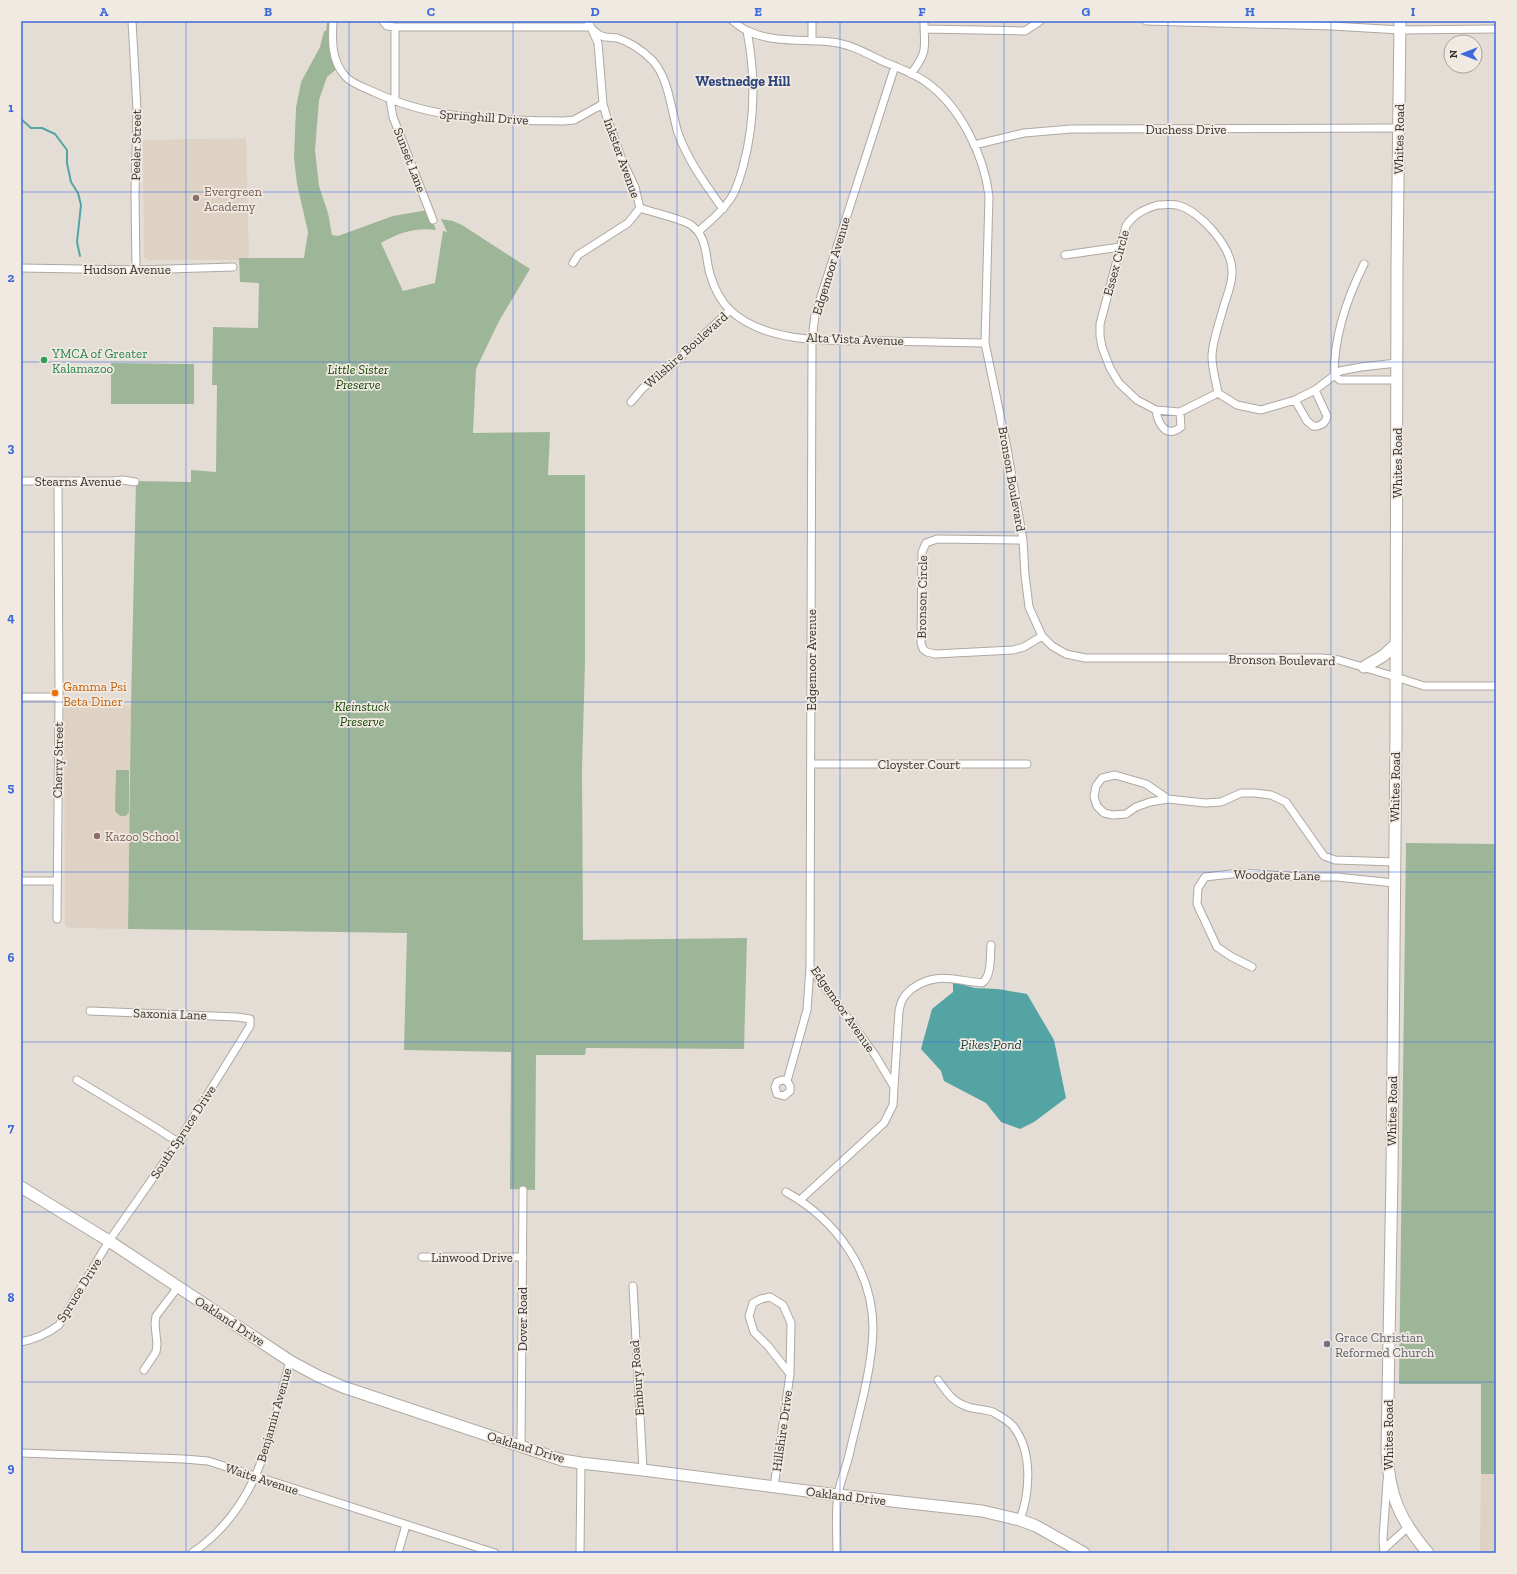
<svg xmlns="http://www.w3.org/2000/svg" width="1517" height="1574" font-family="'Zilla Slab',serif">
<style>
.built{fill:#ded2c4}
.green{fill:#9eb698}
.water{fill:#55a4a4}
.lines{fill:none;stroke-linecap:round;stroke-linejoin:round}
.stream{stroke:#55a4a4;stroke-width:2}
.street-casing{stroke:#afa8a1;stroke-width:9}
.secondary-casing{stroke:#afa8a1;stroke-width:13}
.street{stroke:#fff;stroke-width:7}
.secondary{stroke:#fff;stroke-width:11}
.grid{fill:none;stroke:#3c6adb;stroke-width:1;stroke-opacity:0.55}
.education-dot{fill:#8d6e63;stroke:#f1eae2;stroke-width:1.5}
.leisure-dot{fill:#2e9e5b;stroke:#f1eae2;stroke-width:1.5}
.food-dot{fill:#e8710a;stroke:#f1eae2;stroke-width:1.5}
.worship-dot{fill:#6b7280;stroke:#f1eae2;stroke-width:1.5}
.labels{text-anchor:middle;dominant-baseline:central;stroke-width:3.5;stroke-linejoin:round;paint-order:stroke}
.street-label{font-size:13px;fill:#363330;stroke:#f1eae2}
.education-label{font-size:13px;fill:#785e54;stroke:#f1eae2;text-anchor:start}
.leisure-label{font-size:13px;fill:#27864d;stroke:#f1eae2;text-anchor:start}
.park-label{font-size:13px;font-style:italic;fill:#124502;stroke:#f1eae2}
.food-label{font-size:13px;fill:#c56008;stroke:#f1eae2;text-anchor:start}
.worship-label{font-size:13px;fill:#5b616d;stroke:#f1eae2;text-anchor:start}
.neighbourhood-label{font-size:14px;font-weight:bold;fill:#2d467f;stroke:#f1eae2}
.water-label{font-size:14px;font-style:italic;fill:#1c4242;stroke:#f1eae2}
.neatline{fill:none;stroke:#3c6adb;stroke-width:1.5}
.grid-label{font-size:13px;text-anchor:middle;font-weight:bold;fill:#3c6adb}
</style>
<rect width="100%" height="100%" fill="#e4ddd5"/>
<path class="built" d="M246,138L249,260H148L144,257L143,140Z
M131,705L128,929L70,928L65,925L64,706Z
M1481,1474H1496V1553H1480Z"/>
<path class="green" d="M327,23H332L339,67L327,77L319,100L315,150L319,186L328,213L332,235L338,236L393,216L428,210L436,230C416,227 398,233 381,243L403,291L435,283L443,231L447,232L441,219L453,221L462,225L530,269L499,321L476,369L473,433L550,432L548,475H585V662L582,769L583,940L747,938L744,1049L586,1048L585,1055H536L535,1190L510,1189L511,1052L404,1050L407,933L128,929L131,705L136,481L191,482V470L216,472L217,385H212L213,327L258,328L259,283L240,282L239,258H304L308,232L297,184L294,158L296,108L301,82L320,47L324,31H326Z
M111,363L194,364V404H111Z
M116,770H129V812L126,816H120L115,811Z
M1406,843L1496,844V1474H1481V1384H1399Z"/>
<path class="water" d="M953,982L975,988L998,989L1027,994L1054,1040L1066,1098L1034,1122L1020,1129L1001,1122L986,1103L944,1081L941,1071L921,1049L932,1009L953,992Z"/>
<g class="lines">
<path class="stream" d="M21,119L31,128H42L55,134L67,150V163L71,182L78,193L81,205L77,242L80,256"/>
<g class="street-casing">
<path id="street" d="M132,21L137,109L135,193L136,270
M333,21C332,40 331,60 345,76C352,84 365,88 374,92C435,121 498,120 564,121L574,120L603,104
M383,21L387,26L395,27H590C593,30 598,35 602,36C606,38 612,37 617,38C631,42 643,51 653,61C669,79 671,110 678,133C688,161 706,185 723,209
M733,21C737,24 742,29 748,31C773,43 804,39 831,42C850,44 866,53 882,61C897,67 913,73 926,82C960,106 984,155 989,196L985,343L1007,448L1023,540L1025,575L1029,607L1042,636L1052,646L1066,654L1085,658H1322L1339,660L1396,677L1424,686H1496
M1146,21L1332,26L1400,30L1496,29
M924,29L1025,31L1040,21
M812,41V21
M911,74C929,50 924,48 924,21
M390,100L393,117L433,220
M395,101V27
M974,145L1024,133L1071,129L1400,128
M1158,205C1164,205 1171,204 1177,205C1201,211 1233,248 1232,273C1232,285 1226,298 1223,309C1219,324 1212,342 1212,357C1212,369 1216,381 1218,393L1180,412L1156,410L1137,400L1119,383L1110,368L1102,347L1100,336V324L1126,226C1134,214 1144,209 1158,205Z
M640,208C651,212 683,219 691,225C708,237 705,257 710,274C714,288 720,301 731,311C770,346 837,340 885,341C919,342 952,342 985,343
M699,231C710,221 723,211 731,198C737,189 740,177 743,167C755,122 756,77 747,31
M1065,255L1120,247
M573,263L578,255L628,223L640,208L635,187L622,160L607,118L603,104L598,43L588,21
M21,268L136,270L233,267
M1334,375C1334,337 1347,298 1364,264
M1334,375L1340,380H1397
M1218,393L1237,405L1261,410L1295,400L1315,390L1340,371L1361,367L1397,363
M1295,400L1307,421L1313,426C1320,427 1326,423 1327,416L1315,390
M631,402L643,388L668,369L730,310
M1156,410C1158,424 1166,439 1181,427L1180,412
M21,481H113L123,480L135,482
M1023,540L937,539L926,543L922,552L921,643L923,649L927,652L935,654L1013,650L1024,647L1042,636
M21,697H59
M811,764H1027
M1168,799L1150,802L1136,807L1126,814L1113,815L1104,813L1097,806L1094,797L1096,786L1102,778L1115,775L1146,784L1168,799L1205,803L1221,802L1241,793H1254L1271,795L1286,802L1324,856L1335,860L1395,862
M21,881H56
M57,919L59,697L58,481
M1252,967L1232,957L1217,947L1197,904L1198,888L1205,877L1240,873L1301,877H1337L1394,883
M77,1080L153,1126L178,1142
M787,1081L782,1080L777,1082L775,1087L777,1094L784,1096L790,1091V1086L787,1081L807,1010L810,967
M894,1087L899,1011C901,1000 904,995 913,988C937,971 956,981 982,983C992,976 990,956 991,945
M786,1192C836,1220 873,1270 873,1329C872,1370 859,1412 850,1451C847,1466 840,1481 838,1495C835,1514 837,1534 837,1553
M800,1200L884,1123L893,1105L894,1087L875,1055L810,967L812,340L815,315L895,66
M422,1257H523
M633,1286L643,1470
M21,1342C36,1339 47,1334 59,1325L109,1241L178,1142L250,1026V1019L237,1017L90,1011
M144,1370L156,1352L157,1344L155,1324L156,1316L178,1287
M938,1380C948,1394 954,1404 972,1408C978,1409 987,1410 993,1412C999,1416 1008,1420 1013,1426C1033,1451 1030,1492 1020,1520
M521,1447L523,1190
M21,1453L184,1459L208,1461L495,1553
M774,1487L790,1374L768,1346L754,1332L749,1316L753,1303L761,1299L770,1297L783,1305L791,1323L790,1374
M1384,1549L1407,1528
M192,1553C260,1507 270,1434 290,1361
M398,1553L406,1525
M580,1553L581,1463
M1384,1553L1383,1539L1387,1481"/>
</g>
<g class="secondary-casing">
<path id="secondary" d="M1400,21L1397,264L1396,730L1392,1173L1387,1452C1389,1496 1400,1520 1428,1553
M1364,667L1383,656L1396,644
M21,1187L109,1241L290,1361L318,1376L343,1387L562,1460L581,1463L643,1470L838,1495L982,1511L1020,1520L1036,1526L1084,1553"/>
</g>
<use href="#street" class="street"/>
<use href="#secondary" class="secondary"/>
</g>
<path class="grid" d="M186,21V1553M349,21V1553M513,21V1553M677,21V1553M840,21V1553M1004,21V1553M1168,21V1553M1331,21V1553M21,192H1496M21,362H1496M21,532H1496M21,702H1496M21,872H1496M21,1042H1496M21,1212H1496M21,1382H1496"/>
<g class="education-dot">
<circle cx="196" cy="198" r="4"/>
<circle cx="97" cy="836" r="4"/>
</g>
<circle class="leisure-dot" cx="44" cy="360" r="4"/>
<circle class="food-dot" cx="55" cy="693" r="4"/>
<circle class="worship-dot" cx="1327" cy="1344" r="4"/>
<g class="labels">
<g class="street-label">
<text transform="translate(484 117) rotate(4)">Springhill Drive</text>
<text x="1186" y="129">Duchess Drive</text>
<text transform="translate(1399 139) rotate(-89)">Whites Road</text>
<text transform="translate(136 145) rotate(-89)">Peeler Street</text>
<text transform="translate(622 158) rotate(70)">Inkster Avenue</text>
<text transform="translate(410 160) rotate(69)">Sunset Lane</text>
<text transform="translate(1116 263) rotate(-75)">Essex Circle</text>
<text transform="translate(831 266) rotate(-73)">Edgemoor Avenue</text>
<text x="127" y="269">Hudson Avenue</text>
<text transform="translate(855 339) rotate(2)">Alta Vista Avenue</text>
<text transform="translate(686 350) rotate(-42)">Wilshire Boulevard</text>
<text transform="translate(1397 463) rotate(-90)">Whites Road</text>
<text transform="translate(1012 479) rotate(80)">Bronson Boulevard</text>
<text x="78" y="481">Stearns Avenue</text>
<text transform="translate(922 597) rotate(-89)">Bronson Circle</text>
<text transform="translate(811 660) rotate(-90)">Edgemoor Avenue</text>
<text transform="translate(1282 660) rotate(1)">Bronson Boulevard</text>
<text transform="translate(58 760) rotate(-89)">Cherry Street</text>
<text x="919" y="764">Cloyster Court</text>
<text transform="translate(1395 787) rotate(-89)">Whites Road</text>
<text transform="translate(1277 875) rotate(1)">Woodgate Lane</text>
<text transform="translate(843 1009) rotate(55)">Edgemoor Avenue</text>
<text transform="translate(170 1014) rotate(2)">Saxonia Lane</text>
<text transform="translate(1392 1111) rotate(-89)">Whites Road</text>
<text transform="translate(183 1132) rotate(-57)">South Spruce Drive</text>
<text x="472" y="1257">Linwood Drive</text>
<text transform="translate(79 1290) rotate(-58)">Spruce Drive</text>
<text transform="translate(522 1319) rotate(-90)">Dover Road</text>
<text transform="translate(230 1321) rotate(33)">Oakland Drive</text>
<text transform="translate(637 1378) rotate(-94)">Embury Road</text>
<text transform="translate(274 1415) rotate(-74)">Benjamin Avenue</text>
<text transform="translate(782 1431) rotate(-82)">Hillshire Drive</text>
<text transform="translate(1388 1435) rotate(-90)">Whites Road</text>
<text transform="translate(526 1447) rotate(17)">Oakland Drive</text>
<text transform="translate(262 1479) rotate(18)">Waite Avenue</text>
<text transform="translate(846 1496) rotate(7)">Oakland Drive</text>
</g>
<g class="education-label">
<text x="204" y="191">Evergreen<tspan x="204" dy="15">Academy</tspan></text>
<text x="105" y="836">Kazoo School</text>
</g>
<g class="leisure-label">
<text x="52" y="353">YMCA of Greater<tspan x="52" dy="15">Kalamazoo</tspan></text>
</g>
<g class="park-label">
<text x="358" y="369">Little Sister<tspan x="358" dy="15">Preserve</tspan></text>
<text x="362" y="706">Kleinstuck<tspan x="362" dy="15">Preserve</tspan></text>
</g>
<g class="food-label">
<text x="63" y="686">Gamma Psi<tspan x="63" dy="15">Beta Diner</tspan></text>
</g>
<g class="worship-label">
<text x="1335" y="1337">Grace Christian<tspan x="1335" dy="15">Reformed Church</tspan></text>
</g>
<g class="neighbourhood-label">
<text x="743" y="81">Westnedge Hill</text>
</g>
<g class="water-label">
<text x="991" y="1044">Pikes Pond</text>
</g>
</g>
<rect width="1517" height="1574" fill="none" stroke="#f1eae2" stroke-width="44"/>
<g transform="translate(1463 54) rotate(270)"><circle r="19" fill="#f1eae2" stroke="#a6a19b"/>
<path d="M0-3L7 15L0 10L-7 15Z" fill="#3c6adb"/>
<text y="-6" font-size="11" font-weight="bold" text-anchor="middle" fill="#363330">N</text>
</g>
<rect x="22" y="22" width="1473" height="1530" class="neatline"/>
<g class="grid-label">
<text x="104" y="16">A</text>
<text x="268" y="16">B</text>
<text x="431" y="16">C</text>
<text x="595" y="16">D</text>
<text x="758" y="16">E</text>
<text x="922" y="16">F</text>
<text x="1086" y="16">G</text>
<text x="1250" y="16">H</text>
<text x="1413" y="16">I</text>
<text x="11" y="112">1</text>
<text x="11" y="282">2</text>
<text x="11" y="452">3</text>
<text x="11" y="622">4</text>
<text x="11" y="792">5</text>
<text x="11" y="962">6</text>
<text x="11" y="1132">7</text>
<text x="11" y="1302">8</text>
<text x="11" y="1472">9</text>
</g>
</svg>
